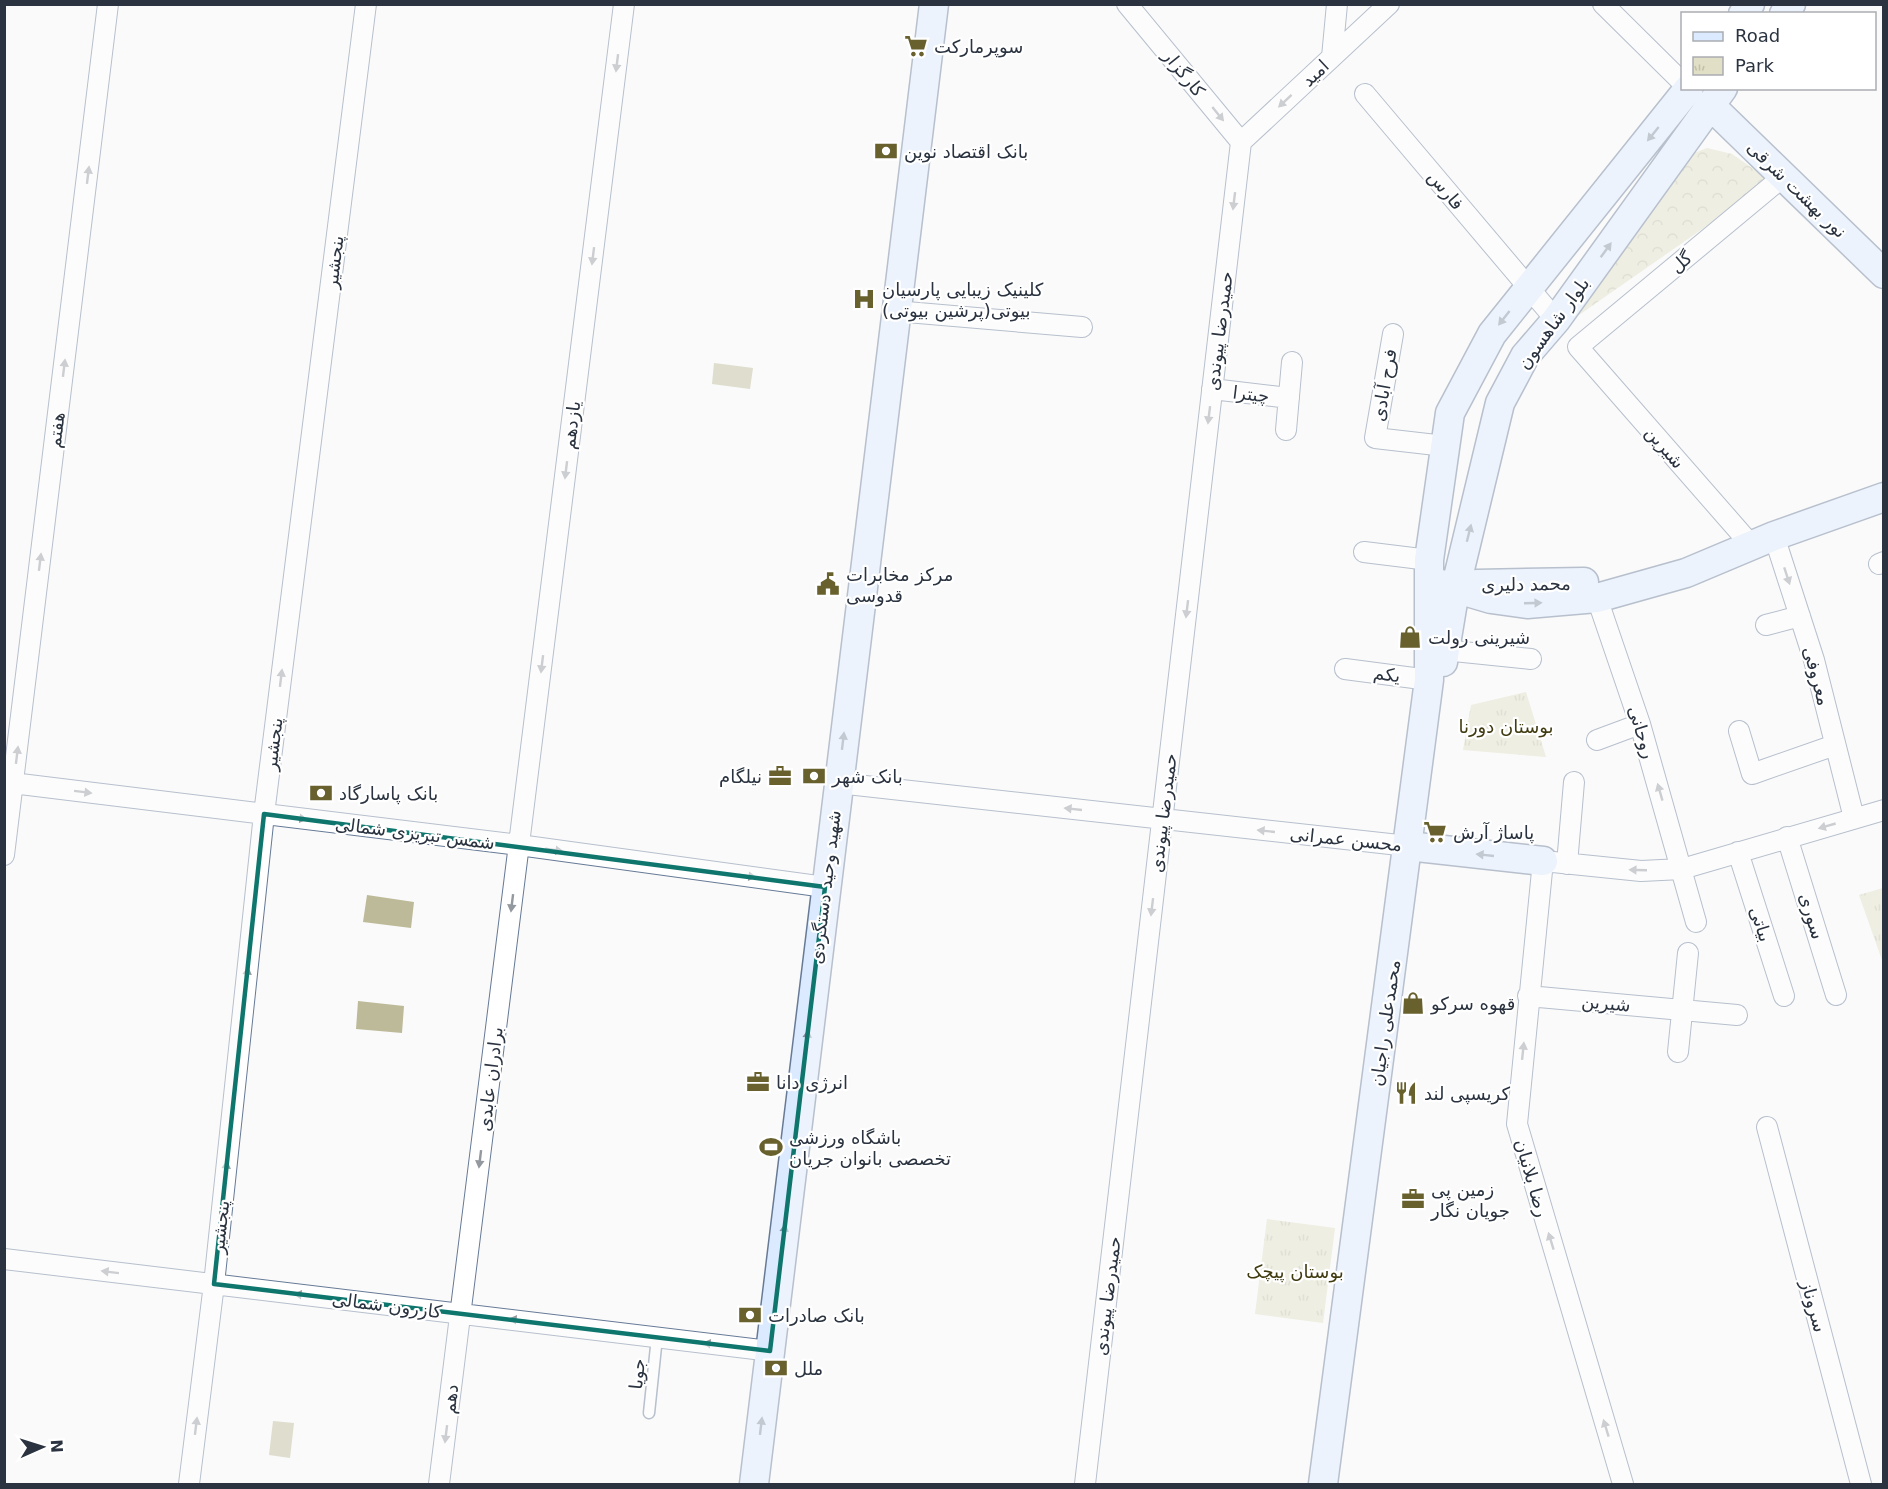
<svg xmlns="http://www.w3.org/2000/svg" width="1888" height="1489" font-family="'DejaVu Sans',Vazirmatn,sans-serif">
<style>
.forest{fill:url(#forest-crowns)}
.park{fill:url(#park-tufts)}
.water{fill:#bdba99}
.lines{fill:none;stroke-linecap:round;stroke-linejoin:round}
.lane-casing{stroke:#667a96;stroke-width:13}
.street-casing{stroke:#667a96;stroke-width:22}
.secondary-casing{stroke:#667a96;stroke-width:31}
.lane{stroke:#fff;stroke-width:10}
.street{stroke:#fff;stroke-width:20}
.secondary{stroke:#dbeaff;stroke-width:28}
.oneway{fill:#94999f}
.oneway2{fill:#828e9f}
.marked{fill:none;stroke:#0f766e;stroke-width:4.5;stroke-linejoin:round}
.labels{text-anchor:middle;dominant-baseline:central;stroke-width:4.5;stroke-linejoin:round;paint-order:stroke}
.poi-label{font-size:18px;fill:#2a333f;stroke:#fff;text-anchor:start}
.street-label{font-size:18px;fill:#2a333f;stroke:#fff}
.park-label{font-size:18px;fill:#403b11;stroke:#fff}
</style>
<defs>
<pattern id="forest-crowns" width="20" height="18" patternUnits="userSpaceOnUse" patternTransform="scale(1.5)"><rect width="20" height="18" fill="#e1dfc5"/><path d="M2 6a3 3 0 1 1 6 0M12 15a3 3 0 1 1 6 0" fill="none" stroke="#c1c0aa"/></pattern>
<pattern id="park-tufts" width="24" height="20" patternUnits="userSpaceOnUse" patternTransform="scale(1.5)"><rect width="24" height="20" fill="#e1dfc5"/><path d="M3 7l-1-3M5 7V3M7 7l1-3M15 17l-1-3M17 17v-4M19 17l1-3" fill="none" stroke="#c1c0aa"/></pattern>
</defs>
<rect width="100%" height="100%" fill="#fafafa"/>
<path class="forest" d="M1707,148L1732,154L1771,181L1579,315L1572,306L1689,155Z"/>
<path class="park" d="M1526,692L1546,757L1463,750L1471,705Z
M1883,888H1884L1883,963L1859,895Z
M1267,1219L1335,1228L1323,1323L1255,1314Z"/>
<path class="water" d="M714,363L753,368L750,389L712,384Z
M367,895L414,902L411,928L363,922Z
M358,1001L404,1006L402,1033L356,1029Z
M273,1421L294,1423L290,1458L269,1455Z"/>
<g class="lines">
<g class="lane-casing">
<path id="lane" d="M649,1413L657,1337"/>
</g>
<g class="street-casing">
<path id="street" d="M1127,4L1241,142
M1603,4L1682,82
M1332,57L1337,4
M1365,94L1556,320
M1241,142L1389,4
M895,311L1082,327
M1393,334L1375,438L1445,446
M1212,389L1289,398
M1286,430L1292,362
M1774,536L1814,660L1854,818
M1752,546L1578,347L1784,176
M1364,552L1429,560
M1879,564L1884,562
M1597,598L1640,724L1696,922
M1766,625L1800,616
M1444,650L1531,659
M1345,669L1429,680
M1739,731L1752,774L1835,745
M1597,740L1640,724
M4,782L519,845L825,887
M838,783L1408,846
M1787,837L1836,995
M1738,852L1784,996
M4,855L108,4
M1567,864L1574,782
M1528,996L1737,1015
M1678,1052L1688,953
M1767,1127L1861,1484
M4,1259L770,1351
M189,1484L214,1284L264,814L366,4
M439,1484L624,4
M1085,1484L1241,142
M1623,1484L1517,1124L1543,861L1641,871L1682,869L1884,810"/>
</g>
<g class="secondary-casing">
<path id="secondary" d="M1743,14L1750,4
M1784,14L1791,4
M1710,105L1884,274
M1437,583L1491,599L1527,604L1597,598L1686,573L1774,536L1884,497
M1477,584L1584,582
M1443,662L1455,590L1500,403L1525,356L1556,320L1723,88
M1408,846L1543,861
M754,1484L934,4
M1323,1484L1429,680V560L1450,413L1492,334L1689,88"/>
</g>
<use href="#lane" class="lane"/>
<use href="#street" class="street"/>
<use href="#secondary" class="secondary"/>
</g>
<defs><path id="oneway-solid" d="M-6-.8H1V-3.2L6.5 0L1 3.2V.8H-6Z" transform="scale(1.5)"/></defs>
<g class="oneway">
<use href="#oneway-solid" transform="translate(617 63) rotate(97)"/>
<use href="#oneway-solid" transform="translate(1285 101) rotate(137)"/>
<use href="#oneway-solid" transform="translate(1218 114) rotate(51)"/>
<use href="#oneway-solid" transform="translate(88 175) rotate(-83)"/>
<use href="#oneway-solid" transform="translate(1234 201) rotate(97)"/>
<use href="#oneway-solid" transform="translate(593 256) rotate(97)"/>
<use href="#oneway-solid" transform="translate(64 368) rotate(-83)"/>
<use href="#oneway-solid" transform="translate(1209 415) rotate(97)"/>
<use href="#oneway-solid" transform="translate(566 470) rotate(97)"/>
<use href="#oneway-solid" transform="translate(40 562) rotate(-83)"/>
<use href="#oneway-solid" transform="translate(1787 576) rotate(72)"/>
<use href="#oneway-solid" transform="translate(1187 609) rotate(97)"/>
<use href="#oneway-solid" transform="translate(542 664) rotate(97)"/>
<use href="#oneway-solid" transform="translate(281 678) rotate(-83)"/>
<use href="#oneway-solid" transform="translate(17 755) rotate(-83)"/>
<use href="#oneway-solid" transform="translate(83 792) rotate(7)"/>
<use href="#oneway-solid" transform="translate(1660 792) rotate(-106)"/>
<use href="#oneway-solid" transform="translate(1073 809) rotate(-174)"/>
<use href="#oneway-solid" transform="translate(298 818) rotate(7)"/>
<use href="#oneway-solid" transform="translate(1827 826) rotate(164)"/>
<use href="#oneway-solid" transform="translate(1266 831) rotate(-174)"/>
<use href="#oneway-solid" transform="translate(554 850) rotate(8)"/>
<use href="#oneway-solid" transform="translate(1638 870) rotate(-178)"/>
<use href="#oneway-solid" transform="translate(747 876) rotate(8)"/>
<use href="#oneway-solid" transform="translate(512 903) rotate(97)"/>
<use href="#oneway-solid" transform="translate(1152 907) rotate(97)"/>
<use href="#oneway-solid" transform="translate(247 976) rotate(-84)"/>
<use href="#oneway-solid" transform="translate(1523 1051) rotate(-84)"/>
<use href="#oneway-solid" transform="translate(480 1159) rotate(97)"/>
<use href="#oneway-solid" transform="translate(226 1170) rotate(-84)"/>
<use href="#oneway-solid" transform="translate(1551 1241) rotate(-107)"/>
<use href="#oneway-solid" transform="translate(110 1272) rotate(-173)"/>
<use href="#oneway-solid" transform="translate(303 1295) rotate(-173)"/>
<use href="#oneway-solid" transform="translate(518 1320) rotate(-173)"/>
<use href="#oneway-solid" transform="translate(712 1344) rotate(-173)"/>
<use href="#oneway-solid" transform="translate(196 1426) rotate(-83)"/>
<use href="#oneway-solid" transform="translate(1606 1428) rotate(-107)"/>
<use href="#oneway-solid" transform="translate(446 1434) rotate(97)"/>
</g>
<g class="oneway2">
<use href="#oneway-solid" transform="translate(1653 134) rotate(129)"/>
<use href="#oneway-solid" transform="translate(1606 250) rotate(-54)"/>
<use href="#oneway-solid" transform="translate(1504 318) rotate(128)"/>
<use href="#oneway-solid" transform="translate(1469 533) rotate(-76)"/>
<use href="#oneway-solid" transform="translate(1533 603) rotate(-2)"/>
<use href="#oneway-solid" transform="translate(843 741) rotate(-83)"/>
<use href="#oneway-solid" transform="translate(1485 855) rotate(-174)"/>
<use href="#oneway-solid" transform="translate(807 1039) rotate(-83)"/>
<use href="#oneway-solid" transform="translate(784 1233) rotate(-83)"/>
<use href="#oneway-solid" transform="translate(761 1426) rotate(-83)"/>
</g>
<path d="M0 0H1888V1489H0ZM264,814L825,887L770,1351L214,1284Z" fill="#fafafa" fill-opacity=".55" fill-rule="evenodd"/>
<path class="marked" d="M264,814L825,887L770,1351L214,1284Z"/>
<defs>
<g id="supermarket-bare" transform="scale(1.8)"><path d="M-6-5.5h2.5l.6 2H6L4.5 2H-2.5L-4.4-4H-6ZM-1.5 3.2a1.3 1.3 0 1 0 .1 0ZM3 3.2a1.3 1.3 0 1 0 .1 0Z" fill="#68612e" stroke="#fff" stroke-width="2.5" paint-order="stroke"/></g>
<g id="bank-bare" transform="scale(1.8)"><path d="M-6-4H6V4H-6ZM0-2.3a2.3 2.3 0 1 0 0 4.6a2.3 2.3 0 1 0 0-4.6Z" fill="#68612e" stroke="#fff" stroke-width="2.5" paint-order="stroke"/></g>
<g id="hospital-bare" transform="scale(1.8)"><path d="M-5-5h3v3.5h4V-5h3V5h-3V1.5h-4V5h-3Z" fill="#68612e" stroke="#fff" stroke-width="2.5" paint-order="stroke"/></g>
<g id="civic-bare" transform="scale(1.8)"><path d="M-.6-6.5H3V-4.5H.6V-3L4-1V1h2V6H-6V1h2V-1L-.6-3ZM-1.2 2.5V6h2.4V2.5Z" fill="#68612e" stroke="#fff" stroke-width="2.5" paint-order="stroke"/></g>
<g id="shop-bare" transform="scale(1.8)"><path d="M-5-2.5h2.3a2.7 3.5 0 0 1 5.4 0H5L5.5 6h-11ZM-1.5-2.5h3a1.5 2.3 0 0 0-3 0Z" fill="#68612e" stroke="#fff" stroke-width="2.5" paint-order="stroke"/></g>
<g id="office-bare" transform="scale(1.8)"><path d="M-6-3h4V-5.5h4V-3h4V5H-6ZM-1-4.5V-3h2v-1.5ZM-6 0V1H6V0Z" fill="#68612e" stroke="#fff" stroke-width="2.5" paint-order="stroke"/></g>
<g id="restaurant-bare" transform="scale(1.8)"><path d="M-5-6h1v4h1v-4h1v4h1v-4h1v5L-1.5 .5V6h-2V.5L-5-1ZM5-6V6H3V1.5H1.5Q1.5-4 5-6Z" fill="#68612e" stroke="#fff" stroke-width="2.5" paint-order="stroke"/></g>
<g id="stadium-bare" transform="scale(1.8)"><path d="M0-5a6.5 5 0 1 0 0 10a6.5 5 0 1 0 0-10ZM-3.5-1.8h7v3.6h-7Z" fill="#68612e" stroke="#fff" stroke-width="2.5" paint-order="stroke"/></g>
</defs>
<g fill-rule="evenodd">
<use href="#supermarket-bare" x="916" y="46"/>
<use href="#bank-bare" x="886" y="151"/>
<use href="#hospital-bare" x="864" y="299"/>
<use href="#civic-bare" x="828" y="584"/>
<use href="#shop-bare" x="1410" y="637"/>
<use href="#office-bare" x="780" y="776"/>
<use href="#bank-bare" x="814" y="776"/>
<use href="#bank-bare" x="321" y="793"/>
<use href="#supermarket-bare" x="1435" y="832"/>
<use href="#shop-bare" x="1413" y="1003"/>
<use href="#office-bare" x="758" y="1082"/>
<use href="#restaurant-bare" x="1406" y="1093"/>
<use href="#stadium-bare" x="771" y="1147"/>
<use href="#office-bare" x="1413" y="1199"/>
<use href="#bank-bare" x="750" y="1315"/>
<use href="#bank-bare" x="776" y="1368"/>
</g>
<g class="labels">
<g class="poi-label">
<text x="934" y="46">سوپرمارکت</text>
<text x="904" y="151">بانک اقتصاد نوین</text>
<text x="882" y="289">کلینیک زیبایی پارسیان<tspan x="882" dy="21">بیوتی(پرشین بیوتی)</tspan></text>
<text x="846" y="574">مرکز مخابرات<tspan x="846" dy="21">قدوسی</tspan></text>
<text x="1428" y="637">شیرینی رولت</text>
<text x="762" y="776" text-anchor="end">نیلگام</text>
<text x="832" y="776">بانک شهر</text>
<text x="339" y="793">بانک پاسارگاد</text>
<text x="1453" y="832">پاساژ آرش</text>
<text x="1431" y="1003">قهوه سرکو</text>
<text x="776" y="1082">انرژی دانا</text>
<text x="1424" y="1093">کریسپی لند</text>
<text x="789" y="1137">باشگاه ورزشی<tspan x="789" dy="21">تخصصی بانوان جریان</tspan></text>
<text x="1431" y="1189">زمین پی<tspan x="1431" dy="21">جویان نگار</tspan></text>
<text x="768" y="1315">بانک صادرات</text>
<text x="794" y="1368">ملل</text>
</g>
<g class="street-label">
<text transform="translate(1184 73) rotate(51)">کارگزار</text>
<text transform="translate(1315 73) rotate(-43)">امید</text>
<text transform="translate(1797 189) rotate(44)">نور بهشت شرقی</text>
<text transform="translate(1446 190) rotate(50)">فارس</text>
<text transform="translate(334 262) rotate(-83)">پنجشیر</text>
<text transform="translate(1681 262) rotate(-40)">گل</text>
<text transform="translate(1553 323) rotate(-54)">بلوار شاهسون</text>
<text transform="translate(1219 331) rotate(-83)">حمیدرضا پیوندی</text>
<text transform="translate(1384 385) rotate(-80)">فرح آبادی</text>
<text transform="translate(1251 394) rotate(7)">چیترا</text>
<text transform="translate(571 425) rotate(-83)">یازدهم</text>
<text transform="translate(56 430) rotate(-83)">هفتم</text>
<text transform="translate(1665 447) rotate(49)">شیرین</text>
<text transform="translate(1526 584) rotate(-1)">محمد دلیری</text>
<text transform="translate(1387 674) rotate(8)">یکم</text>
<text transform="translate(1817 676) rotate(75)">معروفی</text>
<text transform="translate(1642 732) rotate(73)">روحانی</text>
<text transform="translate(273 744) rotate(-83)">پنجشیر</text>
<text transform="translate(1163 813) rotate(-83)">حمیدرضا پیوندی</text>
<text transform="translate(415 833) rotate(7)">شمس تبریزی شمالی</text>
<text transform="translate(1346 839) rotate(6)">محسن عمرانی</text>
<text transform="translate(825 887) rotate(-83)">شهید وحید دستگردی</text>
<text transform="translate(1812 916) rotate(73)">سوری</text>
<text transform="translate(1761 924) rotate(72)">بیاتی</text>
<text transform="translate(1606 1003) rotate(5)">شیرین</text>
<text transform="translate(1385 1023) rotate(-82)">محمدعلی راجیان</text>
<text transform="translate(490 1079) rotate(-83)">برادران عابدی</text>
<text transform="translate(1532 1178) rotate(74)">رضا بلانیان</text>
<text transform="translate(220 1227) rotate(-84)">پنجشیر</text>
<text transform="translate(1107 1296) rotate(-83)">حمیدرضا پیوندی</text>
<text transform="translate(387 1305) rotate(7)">کازرون شمالی</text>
<text transform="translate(1814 1306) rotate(75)">سروناز</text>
<text transform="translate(637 1374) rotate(-84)">جویا</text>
<text transform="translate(450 1399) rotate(-83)">دهم</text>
</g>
<g class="park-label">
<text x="1506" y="726">بوستان دورنا</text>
<text x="1295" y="1271">بوستان پیچک</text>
</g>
</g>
<rect width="1888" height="1489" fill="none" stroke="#2a333f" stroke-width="12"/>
<rect x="1681" y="12" width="195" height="78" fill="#ffffff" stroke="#aaadb2" stroke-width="1.5"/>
<rect x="1693" y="32" width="30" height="9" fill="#dbeaff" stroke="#aaadb2" stroke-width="1.5"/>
<text x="1735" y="42" font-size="18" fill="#2a333f">Road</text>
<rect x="1693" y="57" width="30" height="18" fill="url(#park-tufts)" stroke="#aaadb2" stroke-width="1.5"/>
<text x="1735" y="72" font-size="18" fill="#2a333f">Park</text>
<g transform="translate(42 1447) rotate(87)" stroke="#ffffff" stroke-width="4.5" paint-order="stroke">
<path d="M0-4.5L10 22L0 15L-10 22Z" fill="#2a333f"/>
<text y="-9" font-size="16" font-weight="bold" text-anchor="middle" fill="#2a333f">N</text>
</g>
</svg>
